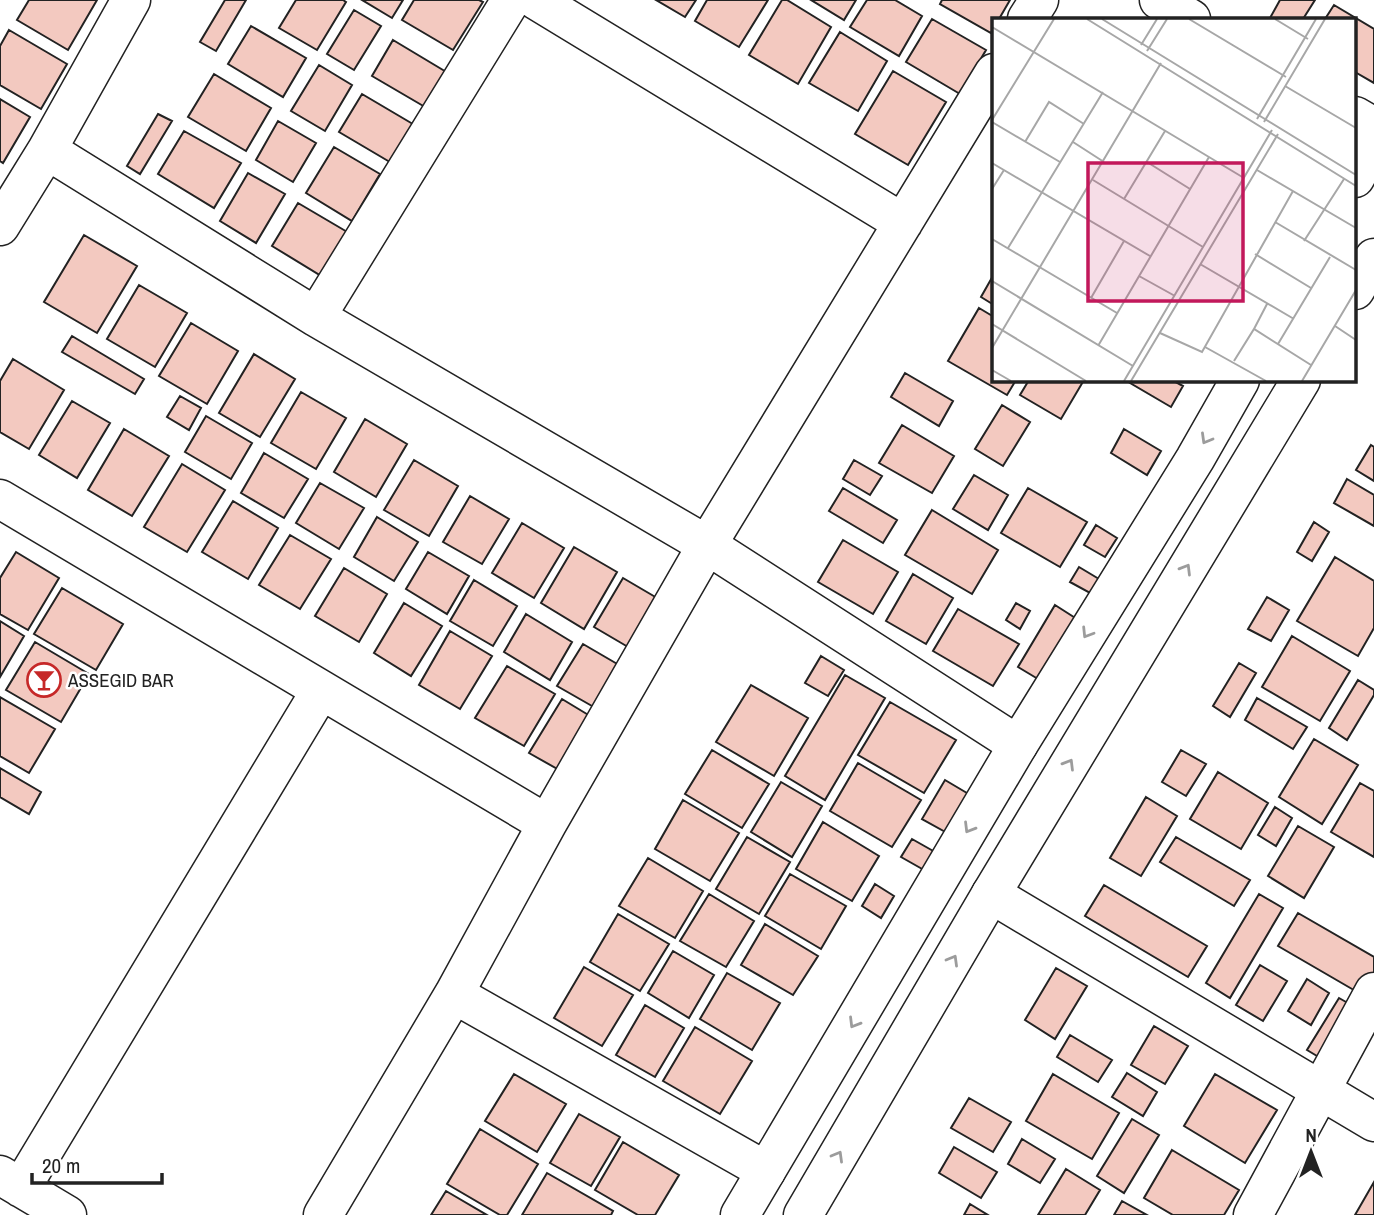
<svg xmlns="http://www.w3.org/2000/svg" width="1374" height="1215" font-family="'Archivo Narrow',sans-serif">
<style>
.building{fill:#f3c9c0;stroke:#222;stroke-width:2}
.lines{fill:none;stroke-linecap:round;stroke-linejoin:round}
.street-casing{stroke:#222;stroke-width:41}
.secondary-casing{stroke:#222;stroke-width:41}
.street{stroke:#fff;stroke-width:38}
.secondary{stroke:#fff;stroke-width:38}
.oneway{stroke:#9c9c9c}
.labels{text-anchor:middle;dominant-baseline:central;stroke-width:5;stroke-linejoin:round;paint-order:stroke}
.poi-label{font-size:19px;fill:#222;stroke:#fff;text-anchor:start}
.inset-road{fill:none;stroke:#a7a7a7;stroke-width:2}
.view{fill:#c2185b;fill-opacity:0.15;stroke:#c2185b;stroke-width:3.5}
.inset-edge{fill:none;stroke:#222;stroke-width:3.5}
</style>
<rect width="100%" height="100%" fill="#fff"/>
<path class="building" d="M29,0H97L68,50L17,20Z
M225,0H246L216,51L200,42Z
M296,0H343L346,2L317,50L279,28Z
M362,0H403L392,18Z
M414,0H479L483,2L453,50L402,20Z
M656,0H696L685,17Z
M707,0H768L739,47L695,21Z
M782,0H787L831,27L798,84L749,55Z
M811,0H856L844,20Z
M867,0H895L922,16L899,56L850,27Z
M942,0H1010L999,19H994V27L991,33L940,4Z
M1280,0H1315L1303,19H1271L1270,18Z
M1334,5L1374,29V83L1355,72V19H1325Z
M354,10L381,26L354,70L327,54Z
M932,19L986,50L960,94L906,62Z
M251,26L306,58L283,97L228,64Z
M9,30L67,64L41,109L0,85V46Z
M840,32L887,61L858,111L809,83Z
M393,40L458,79L437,114L372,76Z
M319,65L352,85L325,131L291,111Z
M893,71L946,102L908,165L855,134Z
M214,74L271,108L246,151L188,117Z
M362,94L423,130L400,168L339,132Z
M0,99L30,117L3,163L0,161Z
M158,114L172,121L140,174L127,166Z
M278,121L316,143L293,182L256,160Z
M184,131L241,163L214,208L158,174Z
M334,147L380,174L352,221L306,193Z
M248,173L285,194L256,243L220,221Z
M298,203L349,233L323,277L272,246Z
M84,235L137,266L97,333L44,302Z
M994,274V305L981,297Z
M139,285L187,313L155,367L107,339Z
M979,308L994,317V380H1016L1007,395L948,361Z
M191,323L238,351L207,404L159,376Z
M72,336L144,379L135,394L62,352Z
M254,354L295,379L260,437L219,413Z
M13,359L64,390L29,449L0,432V381Z
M905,373L953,401L939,426L891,397Z
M1029,380H1084L1061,419L1020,395Z
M1125,380H1172L1183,386L1171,407Z
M301,392L346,418L316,469L271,443Z
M180,396L201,408L189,430L167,417Z
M72,401L110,423L77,478L39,455Z
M1002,405L1030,422L1003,466L975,449Z
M206,416L252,443L231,479L185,452Z
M365,419L407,444L376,497L334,472Z
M902,425L954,456L932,493L879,463Z
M124,429L169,456L132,516L88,490Z
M1124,429L1161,451L1147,475L1111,453Z
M1371,445L1374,447V481L1356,470Z
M264,453L308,479L284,518L241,493Z
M414,460L458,486L429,536L384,510Z
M854,460L882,476L870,495L843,479Z
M182,464L225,490L187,552L144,527Z
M974,475L1008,495L988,530L953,509Z
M1347,479L1374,495V526L1334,503Z
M320,483L364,508L339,549L296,523Z
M843,488L897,520L883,543L829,511Z
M1028,488L1087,522L1060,567L1001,533Z
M470,496L509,519L482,564L443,542Z
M233,501L278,528L248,579L202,552Z
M932,510L998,550L972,594L905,555Z
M377,517L418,542L394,581L354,557Z
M1314,522L1329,532L1312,561L1297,552Z
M522,523L564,548L534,598L492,573Z
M1096,525L1117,538L1105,557L1084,545Z
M290,535L331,559L300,609L259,585Z
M843,540L898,572L873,614L818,582Z
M574,547L617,572L584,629L541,603Z
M16,552L59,578L28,630L0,614V578Z
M428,552L469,576L447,614L406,589Z
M1335,557L1374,581V628L1358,656L1297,621Z
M1079,567L1099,579L1090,593L1070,582Z
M344,568L387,594L359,642L315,616Z
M913,574L953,598L926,644L886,621Z
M623,578L669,605L640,654L594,627Z
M474,580L517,606L493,646L450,621Z
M62,588L123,624L96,670L34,634Z
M1267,597L1289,610L1271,641L1248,629Z
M404,603L442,626L411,676L374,653Z
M1016,603L1030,611L1020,629L1006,620Z
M1055,605L1080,621L1043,682L1018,667Z
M958,609L1019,644L993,686L933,651Z
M526,614L572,642L550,680L504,652Z
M0,621L24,636L0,677Z
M450,631L492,656L460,709L419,685Z
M1292,636L1350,671L1320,721L1262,687Z
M35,642L89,674L61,722L6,690Z
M583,644L631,672L606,714L557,686Z
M821,656L844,670L828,696L805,683Z
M1239,663L1256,673L1230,717L1213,706Z
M507,666L555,694L524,746L475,718Z
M845,675L885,698L825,800L785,776Z
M1358,680L1374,690V695L1347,740L1329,728Z
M751,685L808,718L774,776L716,742Z
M0,697L55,729L29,773L0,756Z
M1257,698L1307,727L1293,749L1245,720Z
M562,699L600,722L568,775L529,753Z
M890,702L956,740L924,793L858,755Z
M1314,739L1358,765L1322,824L1279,797Z
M712,750L769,784L742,828L685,794Z
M1181,750L1206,764L1186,796L1162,782Z
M858,763L921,800L892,847L830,811Z
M0,768L41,792L29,814L0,797Z
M1218,772L1268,803L1241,849L1190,819Z
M945,780L972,796L949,834L922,819Z
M781,782L822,806L792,857L751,832Z
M1360,783L1374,791V857L1331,832Z
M1146,797L1177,816L1141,876L1110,858Z
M683,800L739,833L710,881L655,849Z
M1275,807L1292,818L1276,846L1258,835Z
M823,822L879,856L852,901L796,869Z
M1298,826L1334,847L1304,898L1268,876Z
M747,837L790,862L759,914L716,889Z
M1176,837L1250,880L1234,906L1160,862Z
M912,839L935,852L924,870L901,857Z
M648,858L703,891L675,938L619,906Z
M790,874L846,906L821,949L765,916Z
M875,884L894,896L881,918L862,906Z
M1104,885L1207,946L1188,977L1085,916Z
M709,894L754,921L726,967L680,941Z
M1259,894L1283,908L1230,998L1206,983Z
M1298,913L1374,957V995L1371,1000L1278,946Z
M618,914L669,944L640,991L590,962Z
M765,924L818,956L793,995L741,965Z
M673,951L714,975L689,1018L648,993Z
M1260,965L1287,981L1263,1021L1236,1005Z
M584,967L633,995L602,1046L554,1018Z
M1056,968L1087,986L1055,1039L1025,1020Z
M727,973L780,1003L752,1050L700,1019Z
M1307,979L1329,993L1311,1025L1288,1011Z
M1339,998L1369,1015L1337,1068L1307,1050Z
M645,1005L684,1028L655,1077L616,1055Z
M1154,1026L1188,1046L1165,1084L1131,1065Z
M695,1027L752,1061L720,1114L663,1081Z
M1070,1035L1112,1060L1098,1082L1057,1057Z
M1127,1073L1157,1092L1143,1116L1112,1097Z
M514,1074L566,1104L537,1152L485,1121Z
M1053,1074L1119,1113L1092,1159L1026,1121Z
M1215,1074L1277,1110L1245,1163L1184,1126Z
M969,1098L1011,1122L993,1152L951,1128Z
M579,1114L620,1137L591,1186L550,1163Z
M1132,1119L1159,1135L1124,1193L1097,1176Z
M480,1129L538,1164L507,1215H500L447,1184Z
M1022,1139L1055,1159L1040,1183L1008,1164Z
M623,1142L679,1175L655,1215H638L595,1190Z
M954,1147L997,1172L981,1198L939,1173Z
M1172,1150L1239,1190L1224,1215H1173L1144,1198Z
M1066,1169L1100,1190L1085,1215H1038Z
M547,1173L613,1211L611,1215H522Z
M1374,1182V1215H1355Z
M446,1191L487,1215H431Z
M1122,1201L1147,1215H1114Z
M970,1204L988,1215H964Z"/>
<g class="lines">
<g class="street-casing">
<path id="street" d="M536,0L903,223
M1159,0L1191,19
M1027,19L1039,0
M1355,116L1374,127
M47,150L316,317L707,545L1018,745
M0,226L47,150L131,0
M316,317L511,0
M0,499L547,824
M991,894L1374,1122
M454,994L766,1171
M0,1175L67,1215
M21,1188L321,690
M323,1215L454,994L547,824L707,545L994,73
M1253,1215L1374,992"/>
</g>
<g class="secondary-casing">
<path id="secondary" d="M1355,178L1374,144
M1355,290L1374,258
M740,1215L1018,745L1195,459L1240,380
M803,1215L991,894L1301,380"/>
</g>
<use href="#street" class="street"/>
<use href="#secondary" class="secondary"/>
</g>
<defs><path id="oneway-chevron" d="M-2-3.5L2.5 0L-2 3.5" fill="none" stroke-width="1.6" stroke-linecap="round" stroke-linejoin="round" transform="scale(1.75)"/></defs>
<g class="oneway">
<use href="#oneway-chevron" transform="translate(1206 439) rotate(120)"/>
<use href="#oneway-chevron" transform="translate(1186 569) rotate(-59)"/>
<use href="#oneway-chevron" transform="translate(1087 633) rotate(122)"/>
<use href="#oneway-chevron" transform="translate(1069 764) rotate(-59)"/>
<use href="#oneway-chevron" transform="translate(969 828) rotate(121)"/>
<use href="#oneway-chevron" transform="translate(953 960) rotate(-60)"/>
<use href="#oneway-chevron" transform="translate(854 1023) rotate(121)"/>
<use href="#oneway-chevron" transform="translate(838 1156) rotate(-60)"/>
</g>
<defs>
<g id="bar-ring" transform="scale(1.75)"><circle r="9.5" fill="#fff" stroke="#c62828" stroke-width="1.5"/><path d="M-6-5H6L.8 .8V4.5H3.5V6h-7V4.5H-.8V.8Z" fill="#c62828"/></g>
</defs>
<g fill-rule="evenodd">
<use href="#bar-ring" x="44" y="680"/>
</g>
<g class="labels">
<g class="poi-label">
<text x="68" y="680">ASSEGID BAR</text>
</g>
</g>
<g transform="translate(992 18)">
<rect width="364" height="364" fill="#fff"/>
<path class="inset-road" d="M95,1L364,168M110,1L364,157M197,1L294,59M283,1L316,21M0,9L252,160M149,27L165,1M155,33L175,1M293,68L364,110M265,101L324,1M0,102L62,1M0,104L68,144M272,104L333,1M33,124L57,84L92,106M81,124L112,144M155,144L198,171M0,145L158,238M265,152L364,210M101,162L211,229M0,171L12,152M132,181L173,113M283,204L364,252M0,221L125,295M312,223L352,161M16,230L111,74M263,236L319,270M208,246L302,301M147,258L183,278M0,263L141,348M99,280L132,223M0,306L94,363M343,308L364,322M262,311L275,286M168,315L210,334L301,173M286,326L338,239M106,328L217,139M213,329L274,363M0,330L169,45M242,343L262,311L319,347M0,352L19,363M132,363L280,112M139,363L286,116M310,363L364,272"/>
<path class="view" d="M96,145H251V283H96Z"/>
<rect width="364" height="364" class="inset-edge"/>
</g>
<g transform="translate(1311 1152)" stroke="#ffffff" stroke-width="5" paint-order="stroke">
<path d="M0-5L12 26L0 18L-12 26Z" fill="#222222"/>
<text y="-10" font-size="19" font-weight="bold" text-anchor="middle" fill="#222222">N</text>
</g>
<path d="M32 1173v10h130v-10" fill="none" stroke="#222222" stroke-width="3.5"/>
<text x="42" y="1173" font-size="21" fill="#222222" stroke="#ffffff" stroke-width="5" paint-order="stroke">20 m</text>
</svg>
